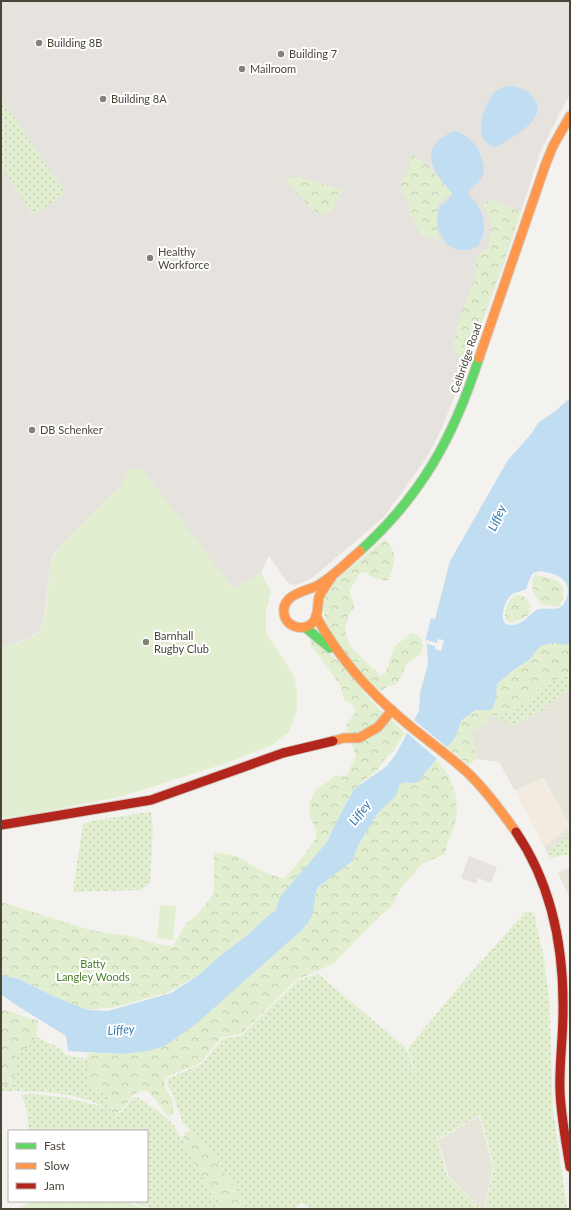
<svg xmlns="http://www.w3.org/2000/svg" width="571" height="1210" font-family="Lato,sans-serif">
	<defs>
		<pattern id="grass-dots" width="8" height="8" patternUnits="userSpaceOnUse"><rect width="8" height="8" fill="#e1eecf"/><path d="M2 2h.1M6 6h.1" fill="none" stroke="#c3cdb2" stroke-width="1.8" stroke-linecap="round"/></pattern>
		<pattern id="forest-crowns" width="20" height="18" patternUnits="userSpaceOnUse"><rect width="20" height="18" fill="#e1eecf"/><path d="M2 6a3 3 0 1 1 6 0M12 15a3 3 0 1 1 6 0" fill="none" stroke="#c3cdb2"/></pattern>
	</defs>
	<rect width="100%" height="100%" fill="#f4f2ee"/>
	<g fill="#e7e4dc">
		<polygon points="570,690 570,825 543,778 515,791 499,762 476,759 472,733 492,716 516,726 526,717 542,710 559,696"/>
		<polygon points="570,826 570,834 555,846 548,853 548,855 544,846"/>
		<polygon points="570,867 570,899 558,873"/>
		<polygon points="479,1116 493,1167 485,1204 486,1209 481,1209 480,1205 476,1203 449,1177 438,1140"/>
	</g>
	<polygon fill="#f3ebdf" points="542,778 570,825 569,828 544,846 515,791"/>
	<polygon fill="#e6e2de" points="1,1 570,1 570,95 566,101 540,153 504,263 451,405 440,432 427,457 384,517 312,578 301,583 293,585 287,582 269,556 261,573 233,589 228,581 128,470 122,485 60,547 52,556 51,560 44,617 40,630 29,638 1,648"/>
	<g fill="url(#grass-dots)">
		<polygon points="1,98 66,193 33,215 1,167 1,123 4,121 1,117"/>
		<polygon points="570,675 570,690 559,696 542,710 526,717 516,726 492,716 515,711 532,697 542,686 553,681"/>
		<polygon points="149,812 151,812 153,829 150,883 140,890 74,892 74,883 83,824 91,821"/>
		<polygon points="570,834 570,854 551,858 548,855 549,851"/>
		<polygon points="528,911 534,914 544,959 546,976 549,995 553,1110 567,1209 487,1209 486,1203 494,1167 480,1115 437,1139 447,1176 476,1204 479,1205 480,1209 312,1209 301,1203 294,1209 245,1209 235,1187 210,1151 183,1123 173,1094 167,1084 168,1079 203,1063 222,1039 241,1036 297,981 318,974 406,1048 423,1096 408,1050 410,1046 462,983 525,912"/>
		<path d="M35,1036L61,1049L66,1055L91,1060L131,1092L113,1114L122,1112L132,1099L136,1097C151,1105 164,1115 175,1127L220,1209H152L129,1201H147V1131H29L26,1106L21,1095L27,1094C56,1095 77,1099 104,1108C82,1091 28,1091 1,1091V1089L9,1080L1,1048Z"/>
	</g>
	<g fill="url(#forest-crowns)">
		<path d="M413,155L427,165L453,194C450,196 444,197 442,200C433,210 437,227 439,239L421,236L409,211V202L401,192L402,184L404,176L408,172L410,157Z"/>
		<polygon points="293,175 343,190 330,213 317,214 285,180"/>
		<polygon points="492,200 521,212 465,370 453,345 462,311 476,275 476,258 488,247 492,225 483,204"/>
		<path d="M384,539C400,553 394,563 389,579L386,581L370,576L366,572L360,573L350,589V594L354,603V608L348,616V621L345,625C346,631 346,638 349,644C354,653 366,660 373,669H376L378,675H382L386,673L394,647L410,634L413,633L421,638L423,645L422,653L406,665L400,679L396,684L387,687L381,691C362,675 313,624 325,596C332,581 347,571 359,561C368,554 376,546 384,539Z"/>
		<path d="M535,575C555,578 571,582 560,606C555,606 548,607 543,604C535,599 528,583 535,575Z"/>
		<path d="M516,595C518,595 520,595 522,596C529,598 533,609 528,615C523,619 516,621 510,623L505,619C504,609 508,600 516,595Z"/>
		<path d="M309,634L344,667L371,701L405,733L393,751L384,760L377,770L354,789L338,819L327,842L280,897L275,912L271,913L251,932L215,960L199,975L166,993L115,1007L88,1010L53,996L19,979L1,975V902L90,930L135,937L149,942L173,947L179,935L188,922L199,913L214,894V854C233,851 245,861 260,870C267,874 276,876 284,879L300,861L316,838V830L309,814L310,801L316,790L336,775L346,777L356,756L346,726L356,711L352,704L344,700L341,686L311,646Z"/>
		<polygon points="553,643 566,645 570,643 570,675 553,681 542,686 532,697 515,711 492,716 472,733 476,759 468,765 447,747 454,739 462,720 496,698 497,684 512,671 529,660 540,646"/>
		<path d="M437,760L449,776L456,796L457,816L453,831L447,843L445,854L422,864L400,889L392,907L383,913L333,964L296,980L241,1034L221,1037L202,1062L164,1078L165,1087L173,1101V1115L168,1116L148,1091C145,1091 141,1091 138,1092C126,1097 128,1113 112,1113L108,1107V1095C103,1093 97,1090 93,1087C85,1080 88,1063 87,1053L122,1054L148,1051L165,1046L196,1024L303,929L312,916L317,888L351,862L359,844L377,814L396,796L400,784L405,782L410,783L418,782L424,774Z"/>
		<polygon points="1,1009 38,1021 36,1036 25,1050 15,1057 15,1071 12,1083 1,1087"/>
		<polygon points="192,1131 210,1151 235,1187 246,1209 220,1209 182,1140 186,1132"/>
		<polygon points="33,1201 125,1201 146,1209 20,1209 27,1203"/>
	</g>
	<g fill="#e1eecf">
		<path d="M142,469L228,581L232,589L261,573L271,592L266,610V632L294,676L297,690V709L290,731L272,745L227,763L123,796L33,814L1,818V648C12,645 33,639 40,630C47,621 49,574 51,560L60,547L122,485L128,470Z"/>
		<polygon points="160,905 176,906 173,940 157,938"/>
	</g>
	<g fill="#e6e3df">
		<polygon points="35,295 116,409 85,431 4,317"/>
		<polygon points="469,856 497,867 491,883 478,878 476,884 461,878"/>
	</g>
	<g fill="#c0ddf1" fill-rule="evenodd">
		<path d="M509,86C520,87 530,90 535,100C548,120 509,140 495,147C471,143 483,103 495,92C499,88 504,87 509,86Z"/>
		<path d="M456,131C469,137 479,145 482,160C484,166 485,170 483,175C480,181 473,187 468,192C469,198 474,199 477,204C485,218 487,233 478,246C449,262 429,229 441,204H444L453,194C439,179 418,154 442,138C447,135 450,132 456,131Z"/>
		<path d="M570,398V643L566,645L553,643L540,646L529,660L512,671L497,684L496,698L492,710H476L462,720L454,739L424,774L419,782L410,783L405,782L400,784L396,796L377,814L359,844L351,862L317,888L312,916L303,929L196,1024L165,1046L148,1051L122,1054L68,1051L66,1036L16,1005L1,994V975L19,979L53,996L88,1010L108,1011L171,993L199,975L215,960L251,932L271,913L275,912L280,897L327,842L338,819L354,789L387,766L396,754L419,711L420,693L428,664L427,645L425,642L431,618L435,619L450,561L508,460L532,433L538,423L554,412ZM540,571C551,573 567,576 568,590C568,594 567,598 565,602C558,615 545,604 535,611C528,616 522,625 512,625C496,626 504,603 510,596C514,592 521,592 526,589L530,578L533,573Z"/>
	</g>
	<g fill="#f4f2ee">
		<polygon points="438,639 444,640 441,651 435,649 435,646 425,643 426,640 437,643"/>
		<polygon points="414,720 447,747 437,759 407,733"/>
	</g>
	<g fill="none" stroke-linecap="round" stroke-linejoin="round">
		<g stroke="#d3cfc5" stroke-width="11">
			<g id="fast">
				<path d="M360,551C422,495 454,436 479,358"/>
				<polyline points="306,628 330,648"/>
			</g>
		</g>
		<g stroke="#d3cfc5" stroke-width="11">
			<g id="slow">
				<polyline points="479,358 546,163 553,146 570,116"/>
				<path d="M332,576C328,583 322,590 319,597C317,605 319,614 314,621C305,633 285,627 284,613C283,607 286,602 289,599C297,591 311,590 320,584C335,575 347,562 360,551"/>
				<path d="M316,616C338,657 368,691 404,721C425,739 449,755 470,775C487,792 502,812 516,832"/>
				<polyline points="333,741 344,738 359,738 378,727 392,710"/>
			</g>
		</g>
		<g stroke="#d3cfc5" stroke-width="11">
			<g id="jam">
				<polyline points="1,825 151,800 283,753 333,741"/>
				<path d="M516,832C552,885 564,949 563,1012C563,1039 559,1065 560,1091C561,1117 566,1142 570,1167"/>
			</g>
		</g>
		<use href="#fast" stroke="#63d668" stroke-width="9"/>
		<use href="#slow" stroke="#ff974d" stroke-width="9"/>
		<use href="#jam" stroke="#b3261e" stroke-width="9"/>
	</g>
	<g fill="#868178" stroke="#fff" stroke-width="1.5">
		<circle cx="39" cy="43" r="4"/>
		<circle cx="281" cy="54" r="4"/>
		<circle cx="242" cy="69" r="4"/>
		<circle cx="103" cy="99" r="4"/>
		<circle cx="150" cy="258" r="4"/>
		<circle cx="32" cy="430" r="4"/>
		<circle cx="146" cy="642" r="4"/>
	</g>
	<g text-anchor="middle" stroke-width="4" stroke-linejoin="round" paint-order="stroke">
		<g font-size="11" fill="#4b4439" stroke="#fff" text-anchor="start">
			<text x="47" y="47">Building 8B</text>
			<text x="289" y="58">Building 7</text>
			<text x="250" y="73">Mailroom</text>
			<text x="111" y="103">Building 8A</text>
			<text x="158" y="256">Healthy<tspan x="158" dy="13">Workforce</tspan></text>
			<text x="40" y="434">DB Schenker</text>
			<text x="154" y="640">Barnhall<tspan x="154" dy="13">Rugby Club</tspan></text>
		</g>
		<g font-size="11" fill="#4b4439" stroke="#fff">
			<text transform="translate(466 358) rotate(-71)" y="4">Celbridge Road</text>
		</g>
		<g font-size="11" fill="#4a7f2a" stroke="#fff">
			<text x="93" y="968">Batty<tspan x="93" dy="13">Langley Woods</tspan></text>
		</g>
		<g font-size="12" font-style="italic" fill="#2e7ab2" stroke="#fff">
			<text transform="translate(497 518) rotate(-66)" y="4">Liffey</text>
			<text transform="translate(360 813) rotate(-53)" y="4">Liffey</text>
			<text transform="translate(121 1030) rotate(-4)" y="4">Liffey</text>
		</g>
	</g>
	<rect width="571" height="1210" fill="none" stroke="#4b4439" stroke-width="4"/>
	<rect x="8" y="1130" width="140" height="72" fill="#ffffff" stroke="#b7b4b0"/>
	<rect x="16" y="1143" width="20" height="6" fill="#63d668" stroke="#b7b4b0"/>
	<text x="44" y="1150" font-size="12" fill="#4b4439">Fast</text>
	<rect x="16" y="1163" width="20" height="6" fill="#ff974d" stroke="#b7b4b0"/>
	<text x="44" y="1170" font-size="12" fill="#4b4439">Slow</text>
	<rect x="16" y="1183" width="20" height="6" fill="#b3261e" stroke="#b7b4b0"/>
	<text x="44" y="1190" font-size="12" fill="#4b4439">Jam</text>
</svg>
